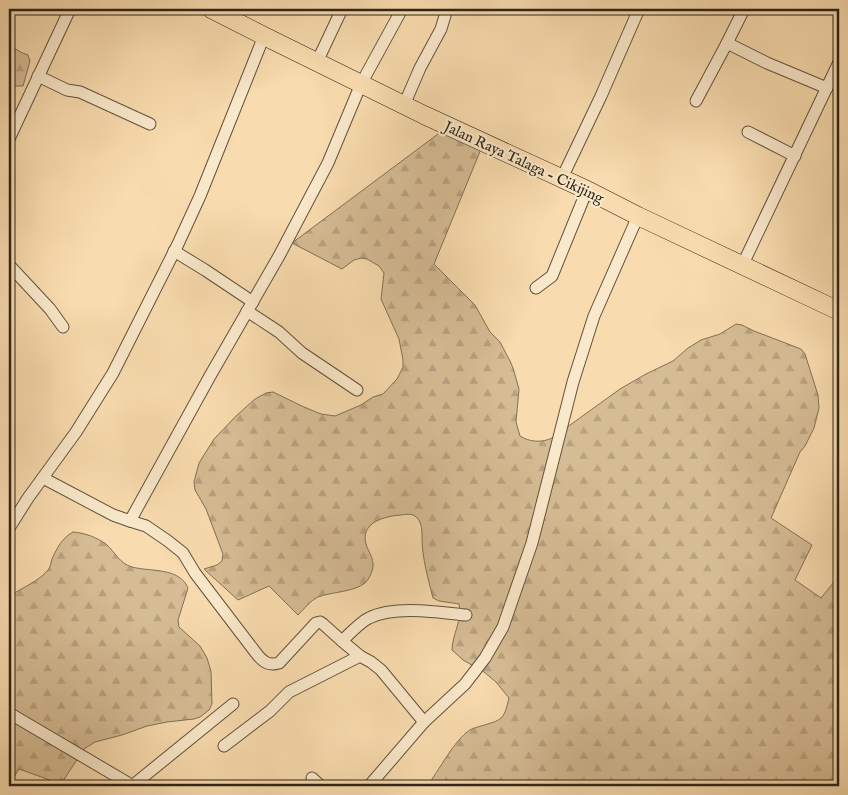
<svg xmlns="http://www.w3.org/2000/svg" width="848" height="795" font-family="'IM FELL English',serif">
	<defs>
		<pattern id="forest-firs" width="22" height="20" patternUnits="userSpaceOnUse" patternTransform="scale(1.25)"><rect width="22" height="20" fill="#d6bc94"/><path d="M5 1l3.5 6h-7zM16 11l3.5 6h-7z" fill="#b8a17f"/></pattern>
	</defs>
	<rect width="100%" height="100%" fill="#f8dbae"/>
	<filter id="stains"><feTurbulence type="fractalNoise" baseFrequency=".004" numOctaves="4"/><feColorMatrix values="0 0 0 0 .2 0 0 0 0 .09 0 0 0 0 .02 0 0 0 .5 -.17"/></filter>
	<radialGradient id="worn" r=".72"><stop offset=".6" stop-color="#630" stop-opacity="0"/><stop offset="1" stop-color="#630" stop-opacity=".3"/></radialGradient>
	<g fill="url(#forest-firs)" stroke="#827056">
		<path d="M9,41C13,49 20,52 28,55L30,61L23,86H9Z"/>
		<path d="M446,128L481,149L434,264L475,305L490,332L500,342L510,361L513,368L519,389L516,422L520,436C529,442 542,443 552,438L620,389L646,374L673,361L688,348L701,340L720,334L736,324L742,325L754,331L801,349L805,354L818,395L819,408L814,428L805,446L800,452L771,518L812,545L795,580L821,598L839,576V786H427C439,771 454,740 470,730C473,728 478,727 481,726C502,720 504,720 509,698L496,682L484,672L463,660L452,650C452,635 463,619 459,604L439,601L433,598C428,578 422,558 422,537C422,531 422,524 418,519C414,513 407,514 401,515C384,516 360,523 366,544C368,551 374,559 373,566C373,571 369,579 365,583C354,592 331,592 318,597C310,601 304,609 298,615L269,586L238,600L204,569L217,565L222,561L223,554L206,509L195,490L194,482L199,463L214,439L236,416L255,399L266,393L273,392L304,407L321,414L335,416L361,405L373,397L383,394L397,379L403,367V360L399,339L381,299L384,273L379,266L367,259L361,258L354,260L342,269L292,243Z"/>
		<path d="M73,532C85,533 96,537 106,544C115,552 120,564 132,567C151,572 179,567 188,588L178,620L179,627L200,646L207,658L211,671L212,704L209,710L200,717L194,719L167,722L147,726L122,735L95,742L84,749L61,784L19,769L9,785V596C19,590 42,579 48,570C50,568 51,563 52,559C57,548 62,538 73,532Z"/>
	</g>
	<g fill="none" stroke-linecap="round" stroke-linejoin="round">
		<g stroke="#61523e" stroke-width="13">
			<g id="minor">
				<polyline points="744,9 727,43 767,63 827,88"/>
				<polyline points="317,62 342,9"/>
				<polyline points="38,76 67,90 80,92 150,124"/>
				<polyline points="696,101 727,43"/>
				<polyline points="404,105 420,68 441,29 447,9"/>
				<polyline points="748,132 795,156"/>
				<polyline points="9,139 70,9"/>
				<polyline points="562,178 601,96 639,9"/>
				<polyline points="174,251 205,270 253,302"/>
				<polyline points="9,265 50,309 63,327"/>
				<polyline points="742,266 839,62"/>
				<polyline points="536,288 552,276 587,190"/>
				<polyline points="247,311 279,332 302,353 357,390"/>
				<polyline points="43,478 113,515 130,521 210,376 279,256 328,163 361,84 402,9"/>
				<path d="M130,521L146,526L168,541L183,553L195,573L256,653C263,662 268,666 279,663L316,623L320,622L323,624L342,641C348,635 362,621 369,618C394,605 438,612 466,615"/>
				<polyline points="9,528 28,498 76,432 113,373 178,244 200,196 264,36"/>
				<polyline points="342,641 360,656 371,662 381,670 424,722"/>
				<polyline points="9,713 133,786"/>
				<polyline points="224,746 270,711 289,692 360,656"/>
				<polyline points="312,778 321,786"/>
				<polyline points="132,786 233,704"/>
				<polyline points="369,786 424,722 465,684 485,658 503,627 532,543 573,382 594,316 638,216"/>
			</g>
		</g>
		<g stroke="#2f2518" stroke-width="19">
			<polyline id="primary" points="211,9 264,36 424,115 587,190 638,216 839,311"/>
		</g>
		<use href="#minor" stroke="#fae8ca" stroke-width="11"/>
		<use href="#primary" stroke="#f8dbae" stroke-width="18"/>
	</g>
	<g text-anchor="middle" stroke-width="4.5" stroke-linejoin="round" paint-order="stroke">
		<g font-size="15" fill="#2f2518" stroke="#fae8ca">
			<text transform="translate(524 162) rotate(25)" y="5">Jalan Raya Talaga - Cikijing</text>
		</g>
	</g>
	<rect width="848" height="795" fill="none" stroke="#f8dbae" stroke-width="30"/>
	<rect x="10" y="10" width="828" height="775" fill="none" stroke="#2f2518" stroke-width="2.5"/>
	<rect x="15" y="15" width="818" height="765" fill="none" stroke="#2f2518"/>
	<rect width="100%" height="100%" filter="url(#stains)"/>
	<rect width="100%" height="100%" fill="url(#worn)"/>
</svg>
